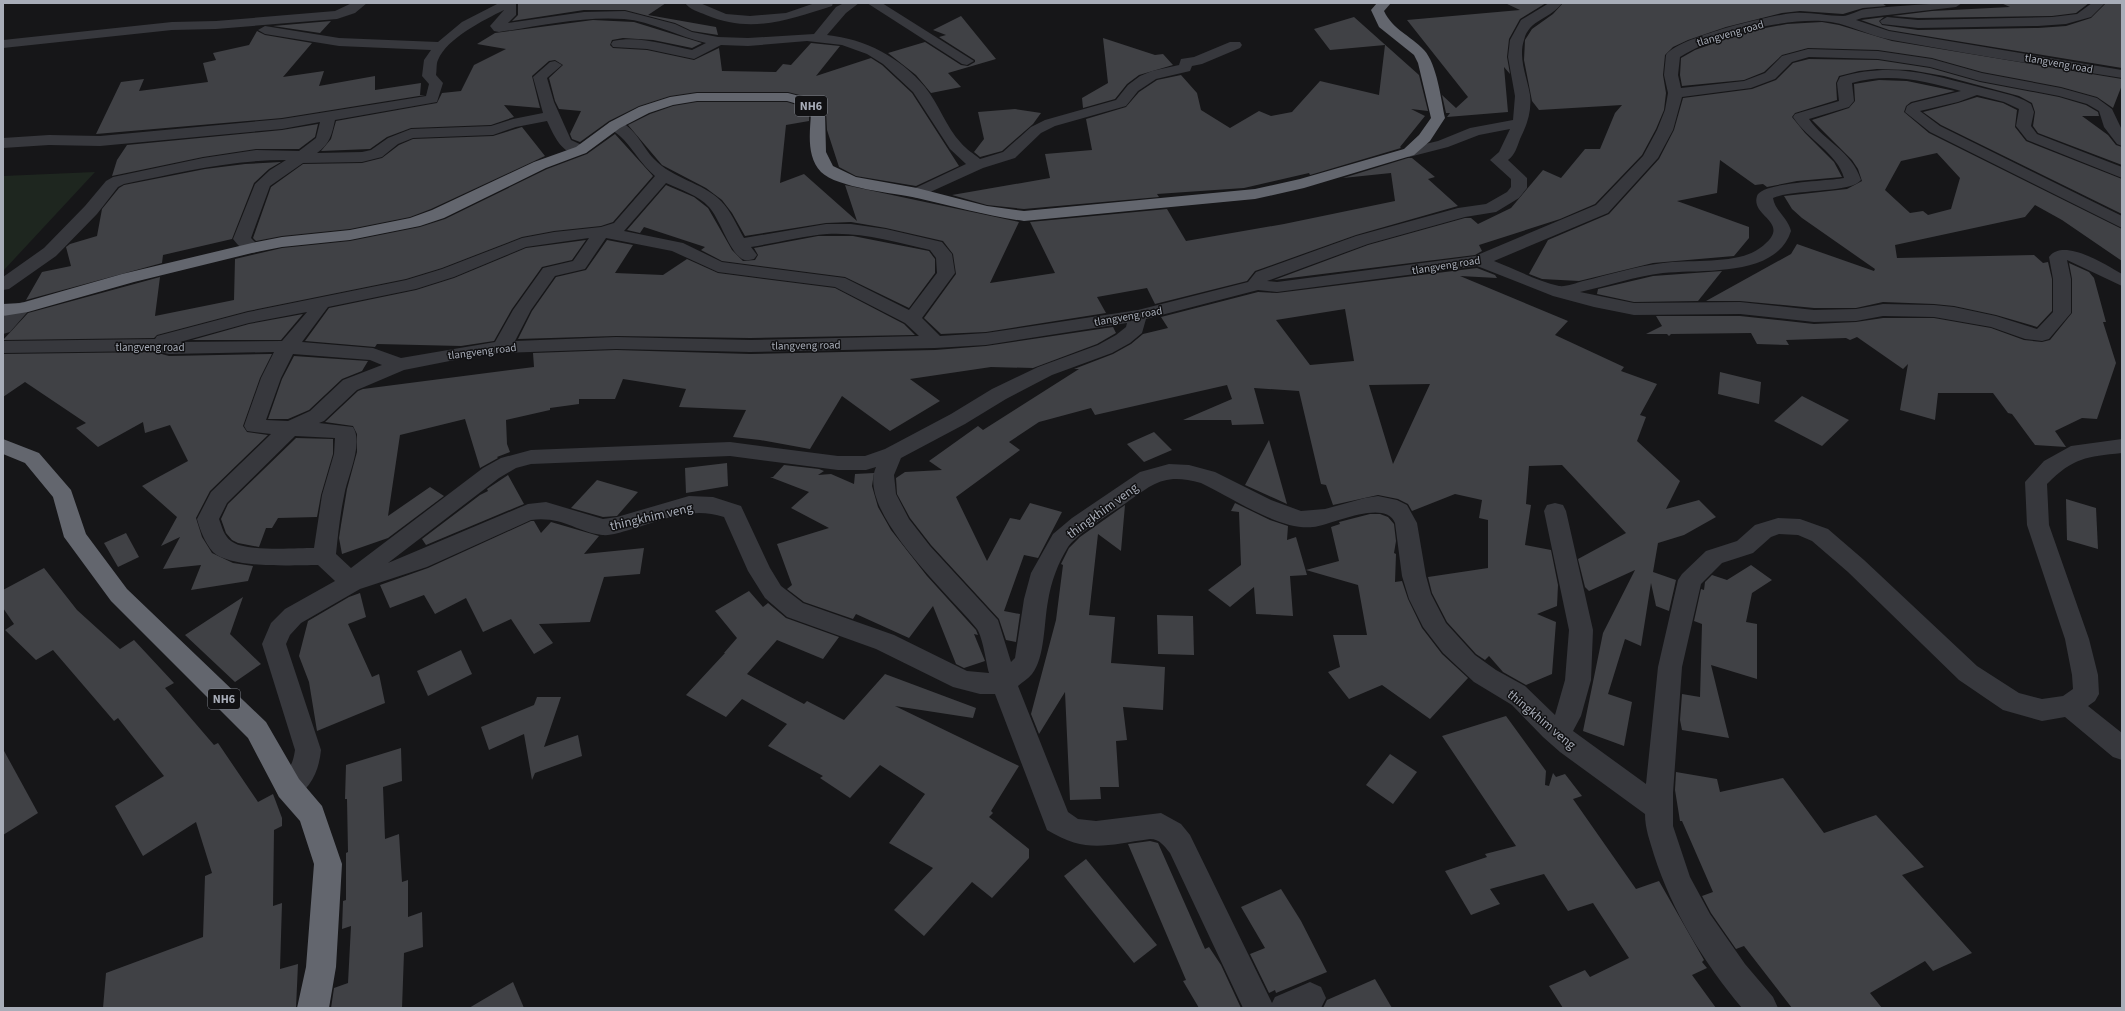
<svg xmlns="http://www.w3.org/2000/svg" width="2125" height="1011" font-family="'Source Sans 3',sans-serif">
	<rect width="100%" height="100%" fill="#161618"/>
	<polygon fill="#1e261f" points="95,172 3,271 3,176"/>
	<g fill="#404145" fill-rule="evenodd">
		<polygon points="518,3 666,3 648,15 716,27 718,35 692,31 675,23 625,10 584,10 512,21 518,15"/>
		<polygon points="1505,3 1546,3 1520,19 1509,39 1507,57 1510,74 1504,67 1508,112 1447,117 1450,113 1446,113 1442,95 1456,108 1468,97 1407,20 1520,10"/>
		<polygon points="1563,3 1882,3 1886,6 1863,8 1843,14 1800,11 1782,13 1726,27 1688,40 1673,47 1665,55 1663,75 1666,93 1664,110 1656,129 1642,155 1595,204 1560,219 1479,245 1482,251 1475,255 1274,280 1368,245 1465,218 1471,218 1478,224 1511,208 1543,170 1561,178 1585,149 1600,149 1615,113 1622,105 1539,110 1532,101 1524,60 1525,40 1532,29 1553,14"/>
		<polygon points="2001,3 2089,3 2076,13 2052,16 1918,18 1892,16 1932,11 2010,7"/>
		<polygon points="2106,3 2122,3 2122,68 1889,30 1861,20 1884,17 1879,21 1882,25 1918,30 2038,28 2066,26 2091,18"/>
		<polygon points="961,16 996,59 948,73 961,87 931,93 916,75 888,53 925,42 961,65 968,66 975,62 975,60 939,37 946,35 933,30"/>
		<polygon points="1354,17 1419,75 1428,111 1411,109 1425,116 1400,147 1401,148 1310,175 1309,173 1244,188 1157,194 1159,197 1024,209 987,205 952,195 1050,178 1045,154 1092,150 1086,119 1126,107 1139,92 1157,80 1181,75 1197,93 1201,110 1230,128 1259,111 1271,116 1292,112 1320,81 1379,95 1385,45 1330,50 1314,29"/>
		<polygon points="593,20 634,22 702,43 692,48 653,40 623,38 612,40 610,45 613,48 647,50 694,60 719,48 722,71 776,72 783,64 791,65 811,43 840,46 816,76 871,58 882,65 912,93 959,166 916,186 856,176 839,167 827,130 826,111 811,98 788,92 697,92 670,96 639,106 609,121 580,142 572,139 570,134 581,111 559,109 555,101 549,78 563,65 555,60 549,61 532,76 540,108 504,105 514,117 491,125 411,128 387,137 370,149 321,151 331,139 336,121 437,103 442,93 461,91 474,65 506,49 477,44 495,33"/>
		<polygon points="331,21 320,33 273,26"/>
		<polygon points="1822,22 1839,25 1892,41 2122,79 2122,85 2113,108 2097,97 2061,87 1982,72 1932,58 1878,50 1808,48 1782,55 1764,72 1744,80 1682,86 1680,75 1681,58 1695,50 1749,31 1787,24"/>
		<polygon points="257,31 265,35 312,43 283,77 324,71 319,86 375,76 375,90 421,83 420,95 425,95 282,118 96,134 121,82 144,79 139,91 208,82 203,63 216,60 213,53 249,45"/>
		<polygon points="1103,38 1155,55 1163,54 1173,65 1139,75 1127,84 1115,99 1083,108 1082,98 1108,83"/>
		<polygon points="1809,59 1878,60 1930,68 1980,82 2059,97 2086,105 2098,112 2099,116 2082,116 2108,135 2116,145 2122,147 2122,165 2038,133 2033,126 2035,112 2032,103 2019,96 1944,76 1910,70 1877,69 1859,71 1839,76 1836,83 1837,100 1795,113 1792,117 1805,133 1834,162 1842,177 1797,181 1767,187 1763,184 1755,185 1720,160 1717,193 1677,201 1749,227 1749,238 1734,256 1653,263 1579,281 1542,279 1529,274 1548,240 1609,214 1659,159 1674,130 1683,98 1752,89 1776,80 1793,63"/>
		<path d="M1879,80L1907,81L1955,91L1911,102L1906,106L1904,112L1929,133L2122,229V261L2062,220L2035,205L2025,217L1895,245L1897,258L2034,255L2043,263L2048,262L2052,279V311L2037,327L1996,315L1954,306L1934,304L1883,302L1856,308H1814L1740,301H1706L1791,254L1797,244L1874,271L1875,269L1802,218L1792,209L1784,196L1847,189L1862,181L1858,169L1852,160L1812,120L1849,108L1855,101L1854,84ZM1937,153L1960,178L1951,209L1928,215L1923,211L1910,213L1885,190L1901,161Z"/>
		<polygon points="1977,97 2003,103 2017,110 2015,127 2026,141 2122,179 2122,214 1941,125 1923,112 1958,103"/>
		<polygon points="697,102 787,102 800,106 809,114 809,121 786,125 780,183 804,174 857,221 845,185 1019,222 990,283 1055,273 1030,222 1167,209 1186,241 1284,224 1395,201 1391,173 1343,178 1408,158 1412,158 1435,177 1428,179 1458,206 1356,235 1255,271 1247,281 1155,304 1147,288 1097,297 1106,313 986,332 941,334 924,318 956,274 953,254 943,241 886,228 851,222 826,223 745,236 732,213 722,200 706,188 662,165 628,125 650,114 673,106"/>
		<polygon points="1015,109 1041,113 1033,124 1002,151 980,157 974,152 984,139 978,112"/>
		<polygon points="318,124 315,137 299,149 256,149 203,157 112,176 117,160 127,145 282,130"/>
		<polygon points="522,127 545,156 431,209 410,217 350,229 282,236 256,241 253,238 271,187 303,164 362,163 382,158 399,145 413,139 493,136"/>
		<polygon points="615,134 653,176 613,222 601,226 554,231 522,237 442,268 406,279 248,311 157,335 154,338 3,340 28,313 160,277 155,316 234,300 235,259 282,248 350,241 420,227 445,219 547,169 587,154"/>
		<polygon points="281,162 269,169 254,183 232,239 163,255 162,263 26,300 42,272 71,266 66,247 70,244 97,236 102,209 119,188 124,185 205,169 245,164"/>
		<polygon points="666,185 694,197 708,208 732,250 743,261 755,260 758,255 754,248 818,236 853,236 929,251 935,259 935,273 909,308 845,277 722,261 701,250 705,247 644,227 640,233 627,230"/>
		<polygon points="586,240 572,260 542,267 512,309 494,341 461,346 377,344 375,347 305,341 329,308 416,290 454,278 526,248"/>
		<polygon points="607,240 633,245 615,273 663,275 687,259 718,273 835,288 904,324 915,335 750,338 616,336 518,339 532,311 556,277 586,270"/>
		<polygon points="2069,263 2089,272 2094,278 2106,322 2103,322 2116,363 2097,419 2082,418 2055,431 2066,447 2035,445 2012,414 2008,413 1993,393 1938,393 1935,420 1900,410 1908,364 1903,369 1857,337 1850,340 1846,338 1786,340 1789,345 1757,344 1751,333 1671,334 1669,336 1667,334 1646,334 1662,326 1656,316 1740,316 1814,324 1856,322 1883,318 1934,318 1991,328 2024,340 2042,342 2050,340 2072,313 2072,279"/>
		<path d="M1477,268L1495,275L1497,278L1460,276L1568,321L1555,335L1624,367L1621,371L1657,384L1640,415L1646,417L1637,441L1680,481L1666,509L1699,500L1716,517L1684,535L1658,543L1653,572L1676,580L1669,611L1656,606L1651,583L1641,646L1625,639L1608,694L1632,702L1624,746L1583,731L1603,633L1635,570L1589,591L1585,587L1578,559L1626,533L1562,465L1529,466L1526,504L1531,505L1525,545L1551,550L1558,585L1557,606L1537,614L1556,622L1552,674L1526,685L1503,672L1489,656L1485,660L1476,654L1447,622L1432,593L1428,577L1488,568V520L1479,518L1482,500L1455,494L1412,511L1408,504L1398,499L1378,495L1333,505L1326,485L1321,484L1299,391L1254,388L1264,424L1232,425L1231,420H1183L1232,399L1227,385L1095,415L1091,408L1039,422L1009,442L1020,450L956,497L987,561L1010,518L1020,520L1030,503L1062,512L1038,558L1024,555L1004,611L1020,614L1016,642L1006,640L999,619L931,545L910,518L897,494L896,478L905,472L942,470L929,461L978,426L983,430L1079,369H1074L1113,354L1131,344L1143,334L1168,328L1161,317L1258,292L1277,293ZM1345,309L1354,361L1310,365L1276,320ZM1430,384L1393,464L1369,385Z"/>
		<polygon points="1722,271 1698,301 1634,302 1597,294 1598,289 1653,276"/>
		<polygon points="303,314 281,340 192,340 249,324"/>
		<polygon points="1113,327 1116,333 1097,344 1033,368 991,367 910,379 940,401 890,431 842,396 810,449 760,440 733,437 746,410 679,407 686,389 623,379 615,399 579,399 579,404 550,408 550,410 506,420 507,444 510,452 497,457 498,458 480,468 465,419 400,435 388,516 430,487 444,496 388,538 342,554 339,538 341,525 347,489 357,452 357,434 353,426 325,422 358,391 363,389 534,367 533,353 616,350 750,354 935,350 986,346"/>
		<polygon points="154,352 169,356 272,354 260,378 243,426 247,432 268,435 210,491 196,518 202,537 212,553 233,563 253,566 248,581 191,590 201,565 163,569 180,537 161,546 177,517 142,486 188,461 170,425 145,433 143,422 98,447 76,428 86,423 25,382 3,397 3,354"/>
		<polygon points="294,356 368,361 362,371 342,379 309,410 288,419 268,419 282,379"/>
		<polygon points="1720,372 1761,382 1759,404 1718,394"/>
		<polygon points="1802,396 1849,420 1822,446 1774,421"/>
		<polygon points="1154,432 1172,450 1144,462 1127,444"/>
		<polygon points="296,438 333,439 333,454 321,495 317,517 278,518 272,528 266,528 259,547 238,543 232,540 226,533 221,519 228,504"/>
		<polygon points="1269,440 1287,504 1245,485"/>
		<polygon points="727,463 728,486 686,493 685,468"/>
		<polygon points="784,465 819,469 824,471 818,475 831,474 854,484 855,474 874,473 872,486 878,507 891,530 927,576 976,630 978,635 974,634 985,661 964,668 956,664 933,606 909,638 856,614 853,619 804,602 787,589 792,585 777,544 829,528 791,508 809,492 770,477 773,477"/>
		<polygon points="508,475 524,504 426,545 422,539 480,495 488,491 487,489"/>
		<polygon points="597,480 638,492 617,516 603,517 571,508"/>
		<polygon points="2066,499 2096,508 2098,549 2067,540"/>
		<polygon points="1235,503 1270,520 1288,526 1287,540 1296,537 1307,575 1290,576 1293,616 1256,614 1254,587 1230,607 1208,590 1241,565 1239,512 1231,511"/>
		<polygon points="1125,505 1121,551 1098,534 1089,615 1115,617 1111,663 1165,667 1163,710 1123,707 1127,740 1116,741 1119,787 1100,787 1101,799 1070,800 1065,692 1039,734 1031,714 1056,620 1063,565 1061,564 1069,548 1080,537"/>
		<polygon points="1370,514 1380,514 1388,517 1394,524 1396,541 1394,553 1396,554 1395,582 1402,581 1408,599 1422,628 1442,654 1468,678 1430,719 1382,685 1349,699 1328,672 1340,667 1333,635 1367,635 1358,585 1306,570 1339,561 1331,527 1340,524 1339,522"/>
		<polygon points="531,521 534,521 541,533 551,522 599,536 584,554 644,548 640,574 604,577 590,622 539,624 553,643 534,654 511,619 483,632 466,598 435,614 424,595 390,608 380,585 428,568"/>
		<polygon points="126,533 139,557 118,567 104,543"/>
		<polygon points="1751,565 1772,580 1752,593 1746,622 1757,624 1757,679 1711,665 1729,738 1682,730 1680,720 1682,694 1700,697 1702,624 1694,621 1701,589 1704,590 1705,582 1712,575 1727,580"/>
		<polygon points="44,568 77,610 120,649 134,640 174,683 165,688 214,745 218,743 258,802 273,794 282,818 282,826 274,830 273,906 282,903 280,969 298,964 296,1008 103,1008 106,973 203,937 205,876 212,873 196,822 143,856 115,806 164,776 118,718 114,721 53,650 36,660 5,630 14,624 3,608 3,590"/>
		<polygon points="749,591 763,607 768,603 786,618 839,637 823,659 777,640 747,674 804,704 807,701 844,720 885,674 976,708 973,718 895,706 1019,766 991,811 993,813 989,817 1029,849 1029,858 992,898 972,882 924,936 894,910 933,868 889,843 925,794 880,765 850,798 820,778 823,776 768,746 787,724 742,699 726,717 686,695 725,653 724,653 737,638 715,611"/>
		<polygon points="360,593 366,617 348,624 372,677 379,674 385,703 317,731 309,682 299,656 308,621 349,597"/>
		<polygon points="243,597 230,634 261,664 235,682 185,635"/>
		<polygon points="1157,615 1193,616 1194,655 1158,654"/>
		<polygon points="461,650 472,674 428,696 417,671"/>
		<polygon points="537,697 561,697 544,747 578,735 582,756 535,773 532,780 524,734 489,750 481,727 534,705"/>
		<polygon points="1506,716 1546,771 1545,785 1549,786 1553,773 1556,777 1565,774 1582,796 1573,799 1636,889 1659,881 1704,960 1702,962 1707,968 1692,975 1716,1008 1563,1008 1549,986 1585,970 1590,977 1629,958 1593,903 1568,911 1544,874 1490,889 1500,904 1471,915 1445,871 1487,857 1485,854 1516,846 1442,736"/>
		<polygon points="401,748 402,781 383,787 385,839 399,834 402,882 408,880 408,917 422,912 423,947 404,953 402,1008 331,1008 334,988 348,983 351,926 342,929 343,901 346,900 346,853 348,852 347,799 345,799 346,765"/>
		<polygon points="3,749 38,813 3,835"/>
		<polygon points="1390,754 1417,772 1393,804 1366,785"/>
		<polygon points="1676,772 1717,779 1720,792 1783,778 1824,833 1876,815 1924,867 1902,875 1972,953 1933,971 1925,961 1870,993 1882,1008 1792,1008 1744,946 1736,949 1711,913 1702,896 1713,892 1682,821 1680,821 1675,790"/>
		<polygon points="1150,841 1158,843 1205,949 1209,947 1221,965 1241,1008 1199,1008 1183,981 1186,980 1128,844"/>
		<polygon points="1086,859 1157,945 1134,963 1064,876"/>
		<polygon points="1281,889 1301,921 1327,972 1276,993 1275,990 1269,993 1250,954 1265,948 1241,907"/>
		<polygon points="1375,979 1392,1008 1323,1008 1327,1000"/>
		<polygon points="513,982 524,1008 469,1008"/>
	</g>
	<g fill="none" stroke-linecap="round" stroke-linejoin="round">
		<g fill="#37383d" fill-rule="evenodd">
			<polygon points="352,3 367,3 355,13 337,19 216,29 172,30 3,48 3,40 172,22 216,21 335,11"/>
			<path d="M499,3H516V15L508,23L584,12L625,11L675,24L692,32L718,37L748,38L814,34L836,7L844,3H859L846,13L827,35C865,39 900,57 925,87C939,104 946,127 961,143C966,149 974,154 980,159L1003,152L1031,127L1045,120L1116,100L1128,85L1140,76L1152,71L1179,65L1181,59L1194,57L1230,42H1240L1242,45L1240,48L1202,64L1192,66L1190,71L1156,79L1138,91L1126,106L1055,126L1041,133L1015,158L983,168L917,198L911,196L909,193L911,190L966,164L950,149L913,92L883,64L867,54L842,45L807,41L748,46L721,45L694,59L647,49L613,47L611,44L613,41C638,35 668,45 692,50L706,43C679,37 651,21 624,19C582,16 540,26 499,32L494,31L490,26L504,10C484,20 447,38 438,60C436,64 437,70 436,75L443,83L437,102L335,120C332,134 330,144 317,153L362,152L371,150L388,138L411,129L491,126L513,119L543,113L533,77L550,62L555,61L562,65L547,78L554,102L571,140L586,147L589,150L586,153C564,159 555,138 547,121L516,127L493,135L413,138L398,144L382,157L362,162L303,163L270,186L251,238L261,248L258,252C247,254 240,248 233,239L255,184L270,170L286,160C231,160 178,173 124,184L118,187L97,214L56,256L9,289L3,290V277L44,248L85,206L106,181L113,177L203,158L256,150L299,151L316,138L320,122L282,129L100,146L49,145L3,148V138L49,135L100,136L282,119L426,96L429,84L422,76L424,60L431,50L339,46L265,34L258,30L265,26L339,38L438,42L462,22Z"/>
			<path d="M685,3H700L726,14L750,16L786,13L815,3H833L832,6C788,20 751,34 706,15C699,12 689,9 685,3Z"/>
			<polygon points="867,3 882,3 974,61 967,65 962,64"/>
			<path d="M1549,3H1562C1551,19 1529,19 1524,40C1518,58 1527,77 1530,95C1532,111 1527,125 1520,139C1517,147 1515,155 1508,160L1527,178V188L1519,198L1496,212L1465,217L1368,244L1267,281L1277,282L1475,256L1596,205L1643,156L1657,130L1665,110L1668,93L1664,75L1666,55C1679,37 1771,15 1794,13C1811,12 1826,16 1843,16C1849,16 1858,10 1866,9C1898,6 1930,3 1962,3L1956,7L1862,18L1856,20L1889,31L2122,70V78C2045,66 1968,54 1892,40C1868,36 1846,22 1822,21C1781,19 1714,35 1680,57L1678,75L1681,88L1744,81L1765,73L1782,56L1808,49L1878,51L1932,59L1982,73L2061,88L2097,98L2112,109L2122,130V146L2117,144L2104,127L2099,111L2087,104L2059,96L1980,81L1930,67L1878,59L1809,57L1792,62L1775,79L1751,88L1682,97L1673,130L1658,158L1608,213L1494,261C1515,269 1537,281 1559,286C1566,287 1576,283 1583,281C1609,275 1636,266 1663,263C1691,259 1737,265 1760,248C1795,222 1750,218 1757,196C1761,182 1831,181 1844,178C1838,154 1807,139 1793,117L1795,114L1839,101L1837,83L1840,77C1893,62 1928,74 1979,87C1997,92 2015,94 2031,104L2034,112L2031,126L2037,134L2122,167V178L2027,140L2016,126L2019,109L2004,102L1977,95L1958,102L1920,111L1940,126L2122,216V228L1930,132L1905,112L1907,106L1912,103L1961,91C1926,81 1888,72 1852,83L1854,101L1849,107L1809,119C1825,142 1852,151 1861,180C1852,193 1793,189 1773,198C1775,211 1788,218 1791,231C1776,278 1702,269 1663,273C1636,276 1607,286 1580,292L1634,303L1740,302L1814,310L1856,309L1883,304L1934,305L1954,307L1996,316L2037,329L2053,312V279L2049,257C2063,237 2106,265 2122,274V286L2067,260L2071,279V313L2049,339L2042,341L2025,339L1991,327L1934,317L1883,316L1856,321L1814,322L1740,314L1634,315L1594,307L1553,296L1477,266L1277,292L1258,290L1146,319L1142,333L1130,343L1112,353L1052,375L1006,399L965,424L901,458L894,475L896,494L909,519L930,546L998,620L1011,662L1015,658L1024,599L1031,573L1053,534L1072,518L1140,472L1169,464L1189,465L1215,472L1271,500L1301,511L1325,509L1365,498L1378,496L1397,500L1407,505L1417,523L1426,576L1431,594L1446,623L1475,655L1496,670L1525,686L1555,715L1565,680L1569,630L1544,511L1547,505L1555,503L1563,505L1566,511L1593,630L1591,680L1581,716L1573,731L1646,784L1658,667L1678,580L1682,574L1706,551L1737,541L1755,525L1778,518L1800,519L1828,529L1864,560L1977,666L2019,693L2042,699L2063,696L2073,689L2072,675L2065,639L2027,525L2025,482L2044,461L2071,446L2122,439V453C2086,457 2074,457 2047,484L2049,525L2089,639L2098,675L2099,694L2095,701L2088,706L2122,733V760L2113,757L2065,717L2042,721L2003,710L1959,680L1848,572L1812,541L1798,535L1779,534L1771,537L1753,553L1722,563L1701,584L1682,667L1673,793V826L1690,877L1710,914L1745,964L1773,997L1778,1008H1742C1704,963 1672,911 1654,855C1650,841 1645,829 1645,814L1560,752L1543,737L1512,705L1474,682L1443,653L1423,627L1409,599L1402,576L1395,523C1385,498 1332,525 1313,527C1280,531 1231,497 1201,483C1165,473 1154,483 1126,503C1111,513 1078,533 1068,547C1058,563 1051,582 1048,601C1044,621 1045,658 1032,674C1028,679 1022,682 1018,686L1068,812L1078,819L1096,821L1161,813L1181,824L1190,835L1272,1003L1275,997L1310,982L1321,987L1326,998L1321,1008H1243L1170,853C1164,846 1160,839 1150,839C1106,845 1087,854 1047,830L995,694H980L953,687L876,649L787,617L765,598L748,571L724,517C691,506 662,520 629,530C621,532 611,536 602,535C576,532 563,516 531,520L427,567L360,589L301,623L290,635L286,644L321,750C319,771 310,792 289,800L279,797L275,788C284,771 292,772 295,750L262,644L271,623L285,609L335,581L318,565C293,565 231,569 213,552C205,543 200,530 197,519L211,492L271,434L247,431L244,426L261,378L274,352L169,354L154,351L3,353V341L155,339L157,336L248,312L406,280L442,269L522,238L554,232L601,227L614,223L655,176C642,165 635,152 624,140C619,134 612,131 607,125L610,122C631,117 642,147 654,159C673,179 702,182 721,201C731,211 737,226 744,238L826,224H851L886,229L942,242L952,254L955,273L922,318L940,336L986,333L1138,310L1248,282L1256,272L1356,236L1458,208L1486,204L1507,192L1511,187V179L1490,160L1499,152L1510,129L1479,135L1448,147L1409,157L1404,155L1401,152L1404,149L1438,141L1470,128L1513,120L1515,96L1508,57L1510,40L1521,20ZM666,183C681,190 698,195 709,207C720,219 729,251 742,259C746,261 750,260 754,259L757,255L751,247C776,243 802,236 827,234C862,232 896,242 930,250L936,258L937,273L909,310L845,278L722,262L683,243L624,231ZM589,238L573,261L543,268L513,310L495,342L401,358L373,348L302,342L328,307L416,289L454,277L526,247ZM606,238L672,251L718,272L835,287L905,323L919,336L750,340L616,337L515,341L531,310L555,276L585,269ZM307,312L282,341L180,342L249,323ZM1127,323L1126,327L1116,335L1098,345L1038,367L992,389L951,414L885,449L865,456H838L730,442L531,450L501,458L483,468L351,568L336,554C338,535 340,515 344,496C347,477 364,444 353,427L319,423L324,421L357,390L404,370L470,357L502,353L616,349L750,352L935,348L986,345ZM293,354L370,360L382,365L343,380L310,411L288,421L266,420L281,378ZM295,436L335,438L334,454L322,495L314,548C295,548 244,552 231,541C224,536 222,527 219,519L227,503ZM730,456L838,470H866L876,467C856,512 951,596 977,629C983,638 986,662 989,673L967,671L894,635L803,603L781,586L770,568L741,506L713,497L689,496L617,517L603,519L546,502L528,504L388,563L499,478L516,468L531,464Z"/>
			<polygon points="2092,3 2105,3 2091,17 2066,24 2038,26 1918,28 1882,24 1880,21 1887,17 1918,20 2052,17 2077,14"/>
			<polygon points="22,302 28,304 31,308 10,332 3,334 3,317 16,304"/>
		</g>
		<g fill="#63666e" fill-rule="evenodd">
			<path d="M1377,3H1391L1384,11C1393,30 1410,35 1424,50C1437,64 1441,99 1445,118L1430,141L1414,155L1304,188L1255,199L1024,221C987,216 953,206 917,198C894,193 837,188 821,172C806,156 810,132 811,113L801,105L787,101H697L673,105L649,113L620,128L586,153L546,168L444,218L420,226L350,240L282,247L252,253L134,282L28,312L3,316V304L21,303L122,274L252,243L282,237L350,230L410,218L432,210L534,162L576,147L610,122L639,107L670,97L697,93H788L811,99L825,112L826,152L833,166L856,177L917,188L987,206L1024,211L1255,189L1300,179L1404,149L1419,135L1431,118L1418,63L1414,55L1379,27L1371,10Z"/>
			<polygon points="3,439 39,453 71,490 86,534 127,589 266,722 299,779 322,806 342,864 336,967 329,1008 297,1008 306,967 314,864 300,821 279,797 248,738 111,601 64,537 53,497 25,463 3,454"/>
		</g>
	</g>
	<g text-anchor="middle" stroke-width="3" stroke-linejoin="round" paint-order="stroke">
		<g font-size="11" fill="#a8adb8" stroke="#111113">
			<text transform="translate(1730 33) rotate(-16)" y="4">tlangveng road</text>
			<text transform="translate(2059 63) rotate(10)" y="4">tlangveng road</text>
			<text transform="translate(1446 265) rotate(-9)" y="4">tlangveng road</text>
			<text transform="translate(1128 316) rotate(-10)" y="4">tlangveng road</text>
			<text transform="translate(806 345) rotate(-1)" y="4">tlangveng road</text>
			<text x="150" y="351">tlangveng road</text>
			<text transform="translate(482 351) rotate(-7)" y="4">tlangveng road</text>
		</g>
		<g fill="#111113" stroke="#7b7e86" stroke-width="1">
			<rect x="795" y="96" width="32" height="20" rx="3"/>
			<rect x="208" y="689" width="32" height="20" rx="3"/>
		</g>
		<g font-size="12" font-weight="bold" fill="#a8adb8">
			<text x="811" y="110">NH6</text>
			<text x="224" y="703">NH6</text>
		</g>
		<g font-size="13" fill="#a8adb8" stroke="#111113">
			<text transform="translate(1102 510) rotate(-36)" y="5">thingkhim veng</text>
			<text transform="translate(651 516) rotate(-13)" y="5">thingkhim veng</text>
			<text transform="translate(1542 719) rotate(40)" y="5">thingkhim veng</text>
		</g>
	</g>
	<rect width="2125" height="1011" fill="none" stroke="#a8adb8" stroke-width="8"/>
</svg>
